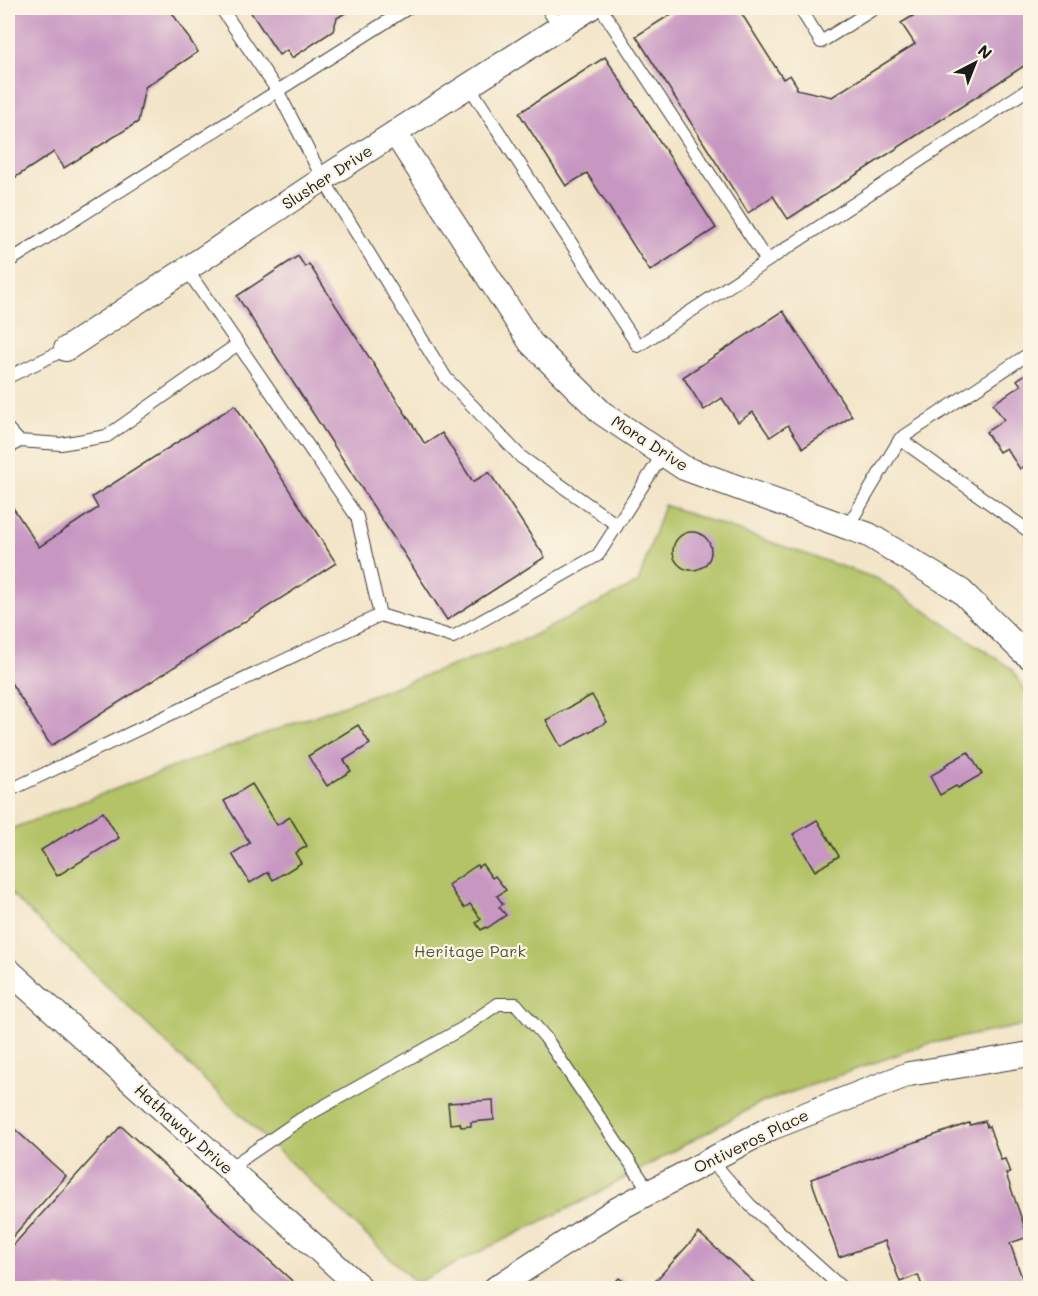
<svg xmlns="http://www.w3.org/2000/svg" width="1038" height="1296" font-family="Mali,sans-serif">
	<rect width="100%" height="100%" fill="#fcf5e5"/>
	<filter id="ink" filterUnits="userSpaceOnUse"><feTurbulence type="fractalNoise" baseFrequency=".0167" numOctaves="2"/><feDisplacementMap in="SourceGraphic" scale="12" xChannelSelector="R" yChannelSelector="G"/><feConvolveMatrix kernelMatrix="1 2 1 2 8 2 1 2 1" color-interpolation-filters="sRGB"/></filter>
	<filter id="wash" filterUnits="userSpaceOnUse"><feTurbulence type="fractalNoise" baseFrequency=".008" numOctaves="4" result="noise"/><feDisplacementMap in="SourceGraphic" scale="24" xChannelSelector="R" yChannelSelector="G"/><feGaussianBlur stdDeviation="1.35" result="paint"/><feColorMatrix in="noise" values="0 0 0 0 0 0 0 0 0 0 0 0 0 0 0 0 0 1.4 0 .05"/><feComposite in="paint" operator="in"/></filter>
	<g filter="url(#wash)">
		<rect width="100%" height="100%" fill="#f2e4c7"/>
		<polygon fill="#b3c366" stroke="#687041" stroke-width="1.5" points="664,505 878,579 1012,669 1030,699 1030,1024 927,1044 758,1104 589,1198 416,1283 8,891 8,830 160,772 528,638 638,583"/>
		<g id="blocks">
			<g fill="#c797c2">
				<polygon points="8,8 169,8 198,52 145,87 138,122 64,168 54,152 8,182"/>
				<polygon points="248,8 353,8 337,18 333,31 292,58 287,50 279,55"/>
				<polygon points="681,8 738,8 783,79 790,75 797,86 796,89 832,97 915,44 901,23 926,8 1030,8 1030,62 788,219 773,196 748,213 636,36"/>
				<polygon points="605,57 716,228 650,271 587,173 566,186 519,113"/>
				<polygon points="298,256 305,267 309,264 425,444 442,433 473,482 489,472 545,557 447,620 237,296"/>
				<polygon points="783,311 852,416 803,448 788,425 770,437 753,412 738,422 722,398 704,410 683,377"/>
				<polygon points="1030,371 1030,472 1026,465 1020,469 1006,448 999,452 986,432 1004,420 993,404 1021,385 1017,380"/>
				<polygon points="235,405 336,563 51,746 8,678 8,509 12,506 39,547 98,508 92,497"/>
				<circle cx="692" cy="551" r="19"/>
				<polygon points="592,695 607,722 561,747 546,720"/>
				<polygon points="358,725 370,744 344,760 351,771 327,786 308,756"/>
				<polygon points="968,752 982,774 958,788 956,786 940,795 930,776 946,767 945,765"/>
				<polygon points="252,784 277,825 290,817 307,846 295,853 301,863 273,880 268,872 250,883 232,854 250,843 224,801"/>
				<polygon points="103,812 119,838 57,876 41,850"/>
				<polygon points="817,820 839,856 815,871 793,834"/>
				<polygon points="482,864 492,878 495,876 506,890 497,896 503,904 499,907 506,915 487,928 486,927 481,930 476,923 481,919 470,904 464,908 448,885 477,865 478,867"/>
				<polygon points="493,1100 494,1120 471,1122 471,1126 461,1127 460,1123 450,1124 448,1103"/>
				<polygon points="985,1121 987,1127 989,1126 1001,1160 1005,1159 1010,1173 1006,1174 1028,1237 1010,1243 1024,1284 1012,1288 923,1288 918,1275 900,1282 885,1241 839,1257 811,1179 969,1123 970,1125"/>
				<polygon points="8,1123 66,1176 8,1242"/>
				<polygon points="121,1126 300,1288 11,1288 8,1285 8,1251"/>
				<polygon points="699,1233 760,1288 764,1284 769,1288 649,1288"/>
				<polygon points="619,1278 631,1288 610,1288"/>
			</g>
		</g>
	</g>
	<g filter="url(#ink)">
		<use href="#blocks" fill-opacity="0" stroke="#3c3a36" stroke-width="1.5"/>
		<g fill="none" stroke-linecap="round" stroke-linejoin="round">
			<g stroke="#3c3a36" stroke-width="14">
				<g id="lane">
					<polyline points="221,8 277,90 323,179 446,378 521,457 617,525"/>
					<polyline points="547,8 559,27"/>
					<polyline points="601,8 767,261"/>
					<polyline points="800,8 821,42 875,8"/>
					<polyline points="469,86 638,346 1030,88"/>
					<polyline points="8,262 408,8"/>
					<polyline points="187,270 357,517 380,615"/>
					<polyline points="1030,353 900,439 1030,532"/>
					<polyline points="8,377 66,349"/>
					<polyline points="8,429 19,441 61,444 107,436 238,344"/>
					<polyline points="8,449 19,441"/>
					<polyline points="848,526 900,439"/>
					<polyline points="8,791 380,615 453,637 598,555 663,454"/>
					<polyline points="711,1160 750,1205 842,1288"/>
					<polyline points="228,1169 301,1119 463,1028 498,1004 516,1004 545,1037 650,1192"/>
				</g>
			</g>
			<g stroke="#3c3a36" stroke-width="26">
				<g id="street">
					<polyline points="395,133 531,343 602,413 684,468 869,535 961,591 1022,651 1030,657"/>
					<polyline points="66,349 323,179 590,8"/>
					<polyline points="8,970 361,1288"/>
					<polyline points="496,1288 614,1211 771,1128 909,1074 1030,1054"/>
				</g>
			</g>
			<use href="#lane" stroke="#fff" stroke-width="12"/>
			<use href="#street" stroke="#fff" stroke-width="24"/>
		</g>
	</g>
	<g text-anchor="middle" stroke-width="4.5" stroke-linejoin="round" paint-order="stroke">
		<g font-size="16" fill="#1c1c1c" stroke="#fcf5e5">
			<text transform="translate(327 177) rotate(-33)" y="6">Slusher Drive</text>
			<text transform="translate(650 443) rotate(33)" y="6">Mora Drive</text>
			<text transform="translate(184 1129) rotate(42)" y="6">Hathaway Drive</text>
			<text transform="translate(751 1141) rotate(-26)" y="6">Ontiveros Place</text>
		</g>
		<g font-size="16" fill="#515636" stroke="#fcf5e5">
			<text x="470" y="957">Heritage Park</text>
		</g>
	</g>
	<rect width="1038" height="1296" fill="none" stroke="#fcf5e5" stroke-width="30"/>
	<g transform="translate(975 63) rotate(42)" stroke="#fcf5e5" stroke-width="4.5" paint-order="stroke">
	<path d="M0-4.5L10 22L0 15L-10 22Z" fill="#1c1c1c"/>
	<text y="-9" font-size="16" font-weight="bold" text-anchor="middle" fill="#1c1c1c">N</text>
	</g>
</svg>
